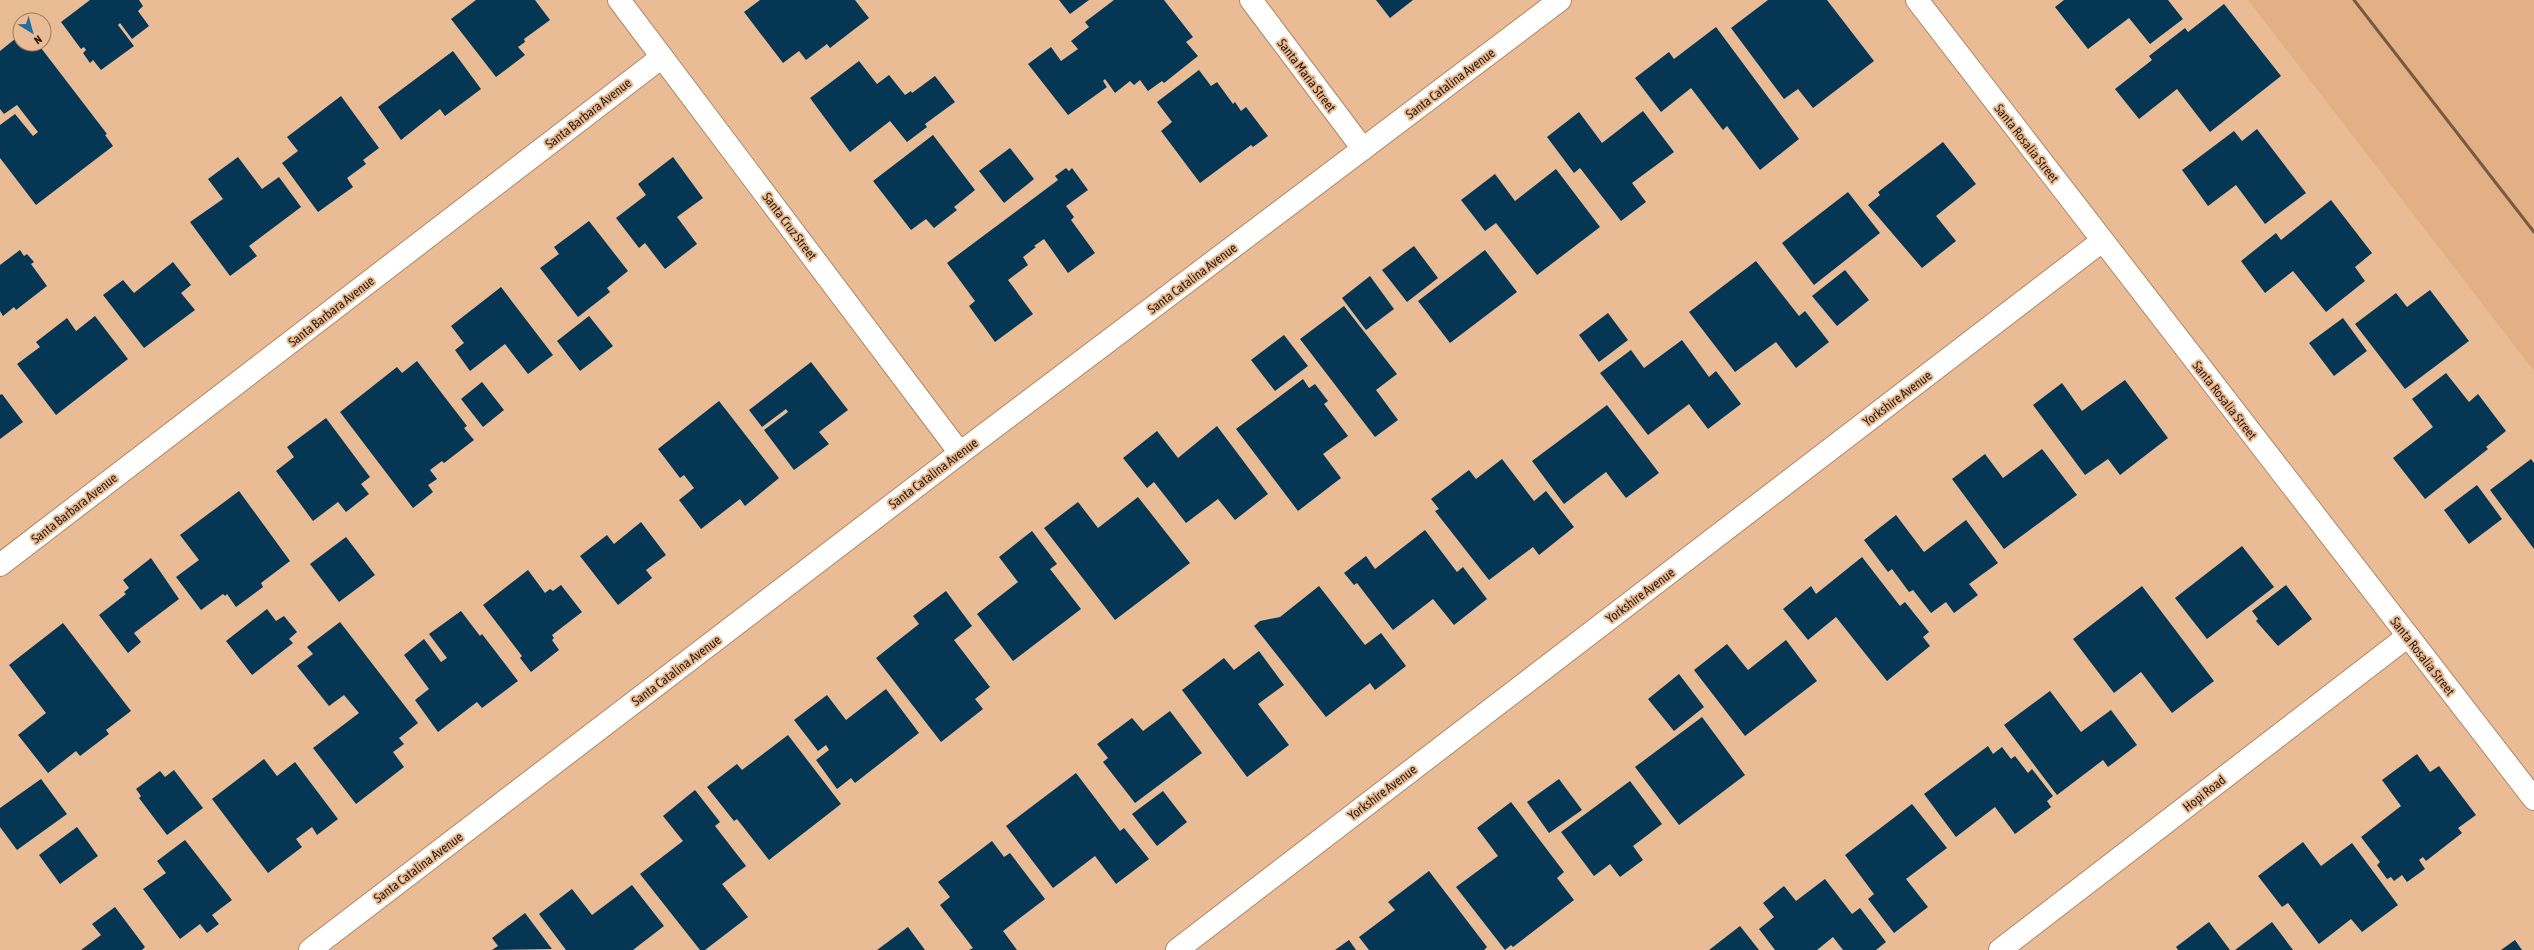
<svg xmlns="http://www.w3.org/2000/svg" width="2534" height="950" font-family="'Asap Condensed',sans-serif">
	<rect width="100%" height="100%" fill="#e9bc96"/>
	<polygon fill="#e3b085" points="2248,0 2534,0 2534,371"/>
	<g fill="#053755">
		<polygon points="90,0 139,0 143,6 138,11 149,26 132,39 120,23 118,25 134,46 101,70 93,60 90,63 83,53 86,50 84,47 81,49 61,22"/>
		<polygon points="476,0 535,0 550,20 524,39 525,42 518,47 525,55 496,77 451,19"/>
		<polygon points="760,0 855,0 869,18 830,48 827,44 806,60 799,51 783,63 744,12"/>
		<polygon points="1059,0 1089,0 1070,14"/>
		<polygon points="1114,0 1164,0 1193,37 1186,42 1198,56 1164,83 1162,81 1148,91 1140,80 1134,85 1130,81 1115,93 1105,79 1103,81 1107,87 1068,115 1028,64 1051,47 1061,61 1078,49 1071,41 1089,27 1085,22"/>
		<polygon points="1376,0 1413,0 1390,18"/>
		<polygon points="1768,0 1827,0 1874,61 1813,108 1798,89 1784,99 1731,28"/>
		<polygon points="2064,0 2168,0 2183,19 2150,44 2129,18 2088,49 2055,7"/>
		<polygon points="2224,4 2281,76 2210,132 2177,89 2139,119 2115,89 2152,60 2149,56 2185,28 2188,32"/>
		<polygon points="1716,27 1799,139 1760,170 1727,126 1723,130 1691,88 1661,112 1635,78 1669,52 1674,59"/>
		<polygon points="20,35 20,44 38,44 107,134 105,135 113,146 36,205 0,158 0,125 15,114 33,136 38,132 17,105 4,114 0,109 0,51"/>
		<polygon points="453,51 481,89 445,116 440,109 401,140 378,107"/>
		<polygon points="859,61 877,84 889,75 905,95 911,91 912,93 935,76 955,102 925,124 927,127 907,142 890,121 850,152 810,98"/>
		<polygon points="1199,70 1211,86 1217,82 1233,104 1235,102 1241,111 1246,107 1268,136 1253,147 1251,145 1200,183 1161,131 1172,122 1157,102"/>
		<polygon points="341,96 379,148 363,160 366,164 347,178 353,187 318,212 282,163 298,151 287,137"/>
		<polygon points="1643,111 1674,152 1632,183 1646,202 1621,221 1580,168 1574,173 1547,137 1579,112 1602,143"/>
		<polygon points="2257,129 2306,193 2265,224 2236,185 2208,206 2182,170 2234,131 2242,141"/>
		<polygon points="933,135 975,190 954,207 957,210 934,228 926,219 911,230 873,181"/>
		<polygon points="1943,142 1976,184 1936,216 1956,241 1922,268 1868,205 1880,195 1878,192"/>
		<polygon points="1010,148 1034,179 1004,203 979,171"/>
		<polygon points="238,157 262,189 279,177 301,207 249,246 257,256 230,276 190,222 223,199 208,179"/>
		<polygon points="673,157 703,198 677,217 697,244 665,269 645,243 639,248 616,218 646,195 638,184"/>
		<polygon points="1066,168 1069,171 1072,168 1088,190 1066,206 1074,217 1071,220 1095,253 1068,273 1044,239 1034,246 1036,247 1023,257 1028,265 1008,280 1033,314 995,342 969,306 975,301 947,263 1058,180 1055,176"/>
		<polygon points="1556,169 1600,227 1537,275 1496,223 1485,231 1461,200 1495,174 1515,201"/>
		<polygon points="1848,192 1880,233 1814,285 1782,243"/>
		<polygon points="2331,200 2372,253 2355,267 2365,281 2326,312 2293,271 2265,293 2241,261 2276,233 2281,240"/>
		<polygon points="589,221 628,271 607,288 610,292 578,317 540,268 559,254 554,247"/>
		<polygon points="1414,246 1438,278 1407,302 1382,270"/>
		<polygon points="20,250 24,256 27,254 34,262 31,264 47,286 16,310 14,307 3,316 0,311 0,265"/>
		<polygon points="1485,250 1517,292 1450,343 1418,301"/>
		<polygon points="1756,261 1799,316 1805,311 1829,342 1796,368 1776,342 1735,372 1689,312"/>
		<polygon points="173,262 191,285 181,293 195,310 144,348 103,295 123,280 134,293"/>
		<polygon points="1845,270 1869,300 1837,326 1812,296"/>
		<polygon points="1370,276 1394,309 1366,330 1342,298"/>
		<polygon points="501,287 553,355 528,374 505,344 470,371 455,350 464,343 451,326"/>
		<polygon points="2430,290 2469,341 2405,389 2355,324 2396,293 2407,307"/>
		<polygon points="1344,306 1397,374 1376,390 1398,420 1375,437 1300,339"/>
		<polygon points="1608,313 1628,340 1599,362 1579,335"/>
		<polygon points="95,316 128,359 56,415 17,364 40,347 36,342 67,318 76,331"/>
		<polygon points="589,316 613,346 580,371 557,341"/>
		<polygon points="2343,318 2367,351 2334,376 2309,343"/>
		<polygon points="1284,335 1308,366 1275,391 1251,360"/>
		<polygon points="1682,340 1709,377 1716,371 1741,404 1708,429 1689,404 1648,435 1600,373 1631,350 1644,368"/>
		<polygon points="417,361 467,426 464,428 474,440 444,463 442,461 430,470 437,479 428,485 433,492 413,508 340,412 397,367 402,373"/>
		<polygon points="811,362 848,410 819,432 829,444 794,470 764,430 788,412 786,409 762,427 749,410"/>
		<polygon points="2446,373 2469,402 2478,394 2506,431 2486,447 2488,449 2425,499 2393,458 2433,427 2412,399"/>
		<polygon points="1303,379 1309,388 1315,384 1328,401 1324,404 1348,436 1323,454 1341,478 1298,511 1236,429"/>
		<polygon points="2125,380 2168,438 2120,475 2108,459 2085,475 2033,405 2062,383 2082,411"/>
		<polygon points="482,382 504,410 483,427 461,399"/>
		<polygon points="2,394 23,422 0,439 0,395"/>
		<polygon points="719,401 779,478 745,506 740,499 701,529 679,500 694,488 684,475 680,478 658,449"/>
		<polygon points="1607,405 1659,473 1626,498 1606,472 1564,504 1532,461"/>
		<polygon points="326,418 370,477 361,484 369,494 346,512 338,502 313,521 276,471 294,457 287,447"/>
		<polygon points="1217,426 1268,494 1235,520 1218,499 1186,523 1154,482 1147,488 1123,458 1157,431 1178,458"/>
		<polygon points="2042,449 2077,495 2004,549 1952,479 1985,454 2003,478"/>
		<polygon points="1502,459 1534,501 1546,491 1574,527 1539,555 1533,547 1489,580 1435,511 1439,509 1431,499 1469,470 1476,479"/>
		<polygon points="2531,459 2534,463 2534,549 2490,490"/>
		<polygon points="2477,485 2502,519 2469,544 2444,510"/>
		<polygon points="239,491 290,561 261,583 263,587 236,607 227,594 225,596 223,594 201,610 176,577 199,560 180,535"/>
		<polygon points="1138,497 1190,563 1115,620 1044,528 1078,502 1098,528"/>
		<polygon points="1896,515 1924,552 1966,520 1998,563 1969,584 1978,595 1954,613 1946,602 1931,613 1913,590 1909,592 1892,569 1888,572 1864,540"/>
		<polygon points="641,522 666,555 646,570 652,578 618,605 580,556 607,535 614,544"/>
		<polygon points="1425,530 1457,572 1463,567 1487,599 1454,625 1433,599 1393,630 1357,583 1354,585 1344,573 1366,556 1375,569"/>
		<polygon points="1032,531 1057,564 1050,569 1081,609 1013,661 977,614 1018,582 999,557"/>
		<polygon points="346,537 375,575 339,602 310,564"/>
		<polygon points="2242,546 2274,587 2207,639 2175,598"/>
		<polygon points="1862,557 1900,606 1905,602 1929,632 1923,637 1930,646 1887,681 1836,617 1808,640 1783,609 1811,586 1816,594"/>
		<polygon points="151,558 179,599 134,633 141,642 128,653 99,615 126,594 124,592 129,588 123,580"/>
		<polygon points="528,570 545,593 550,589 553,591 561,585 582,612 552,635 554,638 552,640 559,650 531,672 520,658 522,656 483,605"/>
		<polygon points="2286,585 2312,619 2278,646 2256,621 2258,619 2252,611"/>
		<polygon points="1319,586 1365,645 1381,633 1406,666 1375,690 1370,683 1326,717 1254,626 1260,621 1280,617"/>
		<polygon points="2142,586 2214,681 2172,713 2141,672 2114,693 2073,639"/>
		<polygon points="946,591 972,626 954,640 990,687 975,699 983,709 941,742 876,658 919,624 913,616"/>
		<polygon points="267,609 276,621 284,616 297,632 289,639 293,643 252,675 226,641"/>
		<polygon points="461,611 480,636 482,634 518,681 482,708 477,702 438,732 415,700 429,689 404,655 424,639 441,662 447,658 429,634"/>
		<polygon points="340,622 418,723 399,738 404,744 393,752 404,767 356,804 313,748 359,713 344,695 329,706 297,666 313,654 307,647"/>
		<polygon points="63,623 131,711 106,730 109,734 80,756 76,751 48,773 18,735 46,713 9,665"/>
		<polygon points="1786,640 1817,681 1745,736 1694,670 1727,644 1748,670"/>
		<polygon points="1259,651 1284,685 1258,704 1289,745 1247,777 1182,690 1224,658 1234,670"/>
		<polygon points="1679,674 1704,707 1674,731 1648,699"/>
		<polygon points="886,689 919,733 855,783 851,778 837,789 816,760 829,750 826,745 818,751 794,720 827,695 846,720"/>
		<polygon points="2050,691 2081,732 2111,710 2137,745 2108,767 2103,760 2057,795 2004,725"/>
		<polygon points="1170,711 1202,753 1135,803 1103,762 1108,758 1097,744 1132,718 1143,731"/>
		<polygon points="1702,717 1745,775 1679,825 1635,767"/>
		<polygon points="788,735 841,804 769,860 737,819 734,821 707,787 737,764 742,770"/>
		<polygon points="1988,746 1993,754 2002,747 2011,759 2015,756 2028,773 2032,769 2053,796 2047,801 2051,807 2015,834 1995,807 1956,837 1924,794"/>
		<polygon points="2417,754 2430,772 2439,766 2476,815 2458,828 2462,833 2426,861 2423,857 2419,860 2425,869 2407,882 2402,875 2394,881 2391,877 2387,879 2377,865 2380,862 2361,837 2401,806 2382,780"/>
		<polygon points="264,759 277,776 295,762 338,819 317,835 312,827 296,839 302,847 268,873 212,799"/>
		<polygon points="174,770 203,808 167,835 139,798 141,796 136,789 160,771 165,777"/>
		<polygon points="1076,773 1120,831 1124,828 1149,859 1116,884 1095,856 1053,888 1006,826"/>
		<polygon points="41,779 67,814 17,850 0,827 0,808"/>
		<polygon points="1559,779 1582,810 1549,833 1527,802"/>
		<polygon points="1630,781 1662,824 1633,846 1643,860 1620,877 1610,864 1594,876 1561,832"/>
		<polygon points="695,790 720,822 715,826 746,866 722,884 748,917 705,950 700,950 640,874 683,841 663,816"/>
		<polygon points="1163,791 1187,822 1157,846 1132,814"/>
		<polygon points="1511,802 1564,872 1557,878 1574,900 1513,947 1511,945 1505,950 1456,887 1498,856 1477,828"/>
		<polygon points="1912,804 1947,848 1906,879 1928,907 1894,933 1868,899 1874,894 1845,855"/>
		<polygon points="77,827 98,856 60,884 39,855"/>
		<polygon points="185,840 232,900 212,915 219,924 207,933 200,924 180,939 143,889 166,873 157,861"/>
		<polygon points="992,841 1004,857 1010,853 1045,899 1003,931 1017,950 969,950 973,948 940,905 950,897 938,882"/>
		<polygon points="2303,842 2321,866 2352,843 2398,905 2362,932 2351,919 2319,944 2288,903 2282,907 2258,876"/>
		<polygon points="1429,871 1487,947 1484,950 1369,950 1359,937 1395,910 1388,902"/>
		<polygon points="1825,879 1852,914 1860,908 1886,942 1876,950 1843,950 1833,937 1817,950 1775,950 1759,929 1774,917 1763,903 1784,886 1796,901"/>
		<polygon points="632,885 664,926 633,950 566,950 539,914 572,889 592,915"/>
		<polygon points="115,907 145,947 142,950 81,950 101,935 92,924"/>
		<polygon points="525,913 552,949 492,950 498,946 492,938"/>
		<polygon points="2209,922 2230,950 2178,950 2176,947"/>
		<polygon points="2272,922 2293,950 2235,950"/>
		<polygon points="1740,926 1759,950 1709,950"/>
		<polygon points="908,927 925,950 877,950"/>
		<polygon points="1349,940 1356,950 1335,950"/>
		<polygon points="2515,940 2522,950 2501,950"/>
	</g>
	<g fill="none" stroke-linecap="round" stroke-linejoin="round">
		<g stroke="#b18662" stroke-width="24">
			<g id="minor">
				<polyline points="619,0 960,453"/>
				<polyline points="1251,0 1363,149"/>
				<polyline points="0,565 662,57"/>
				<polyline points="310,950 960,453 1560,0"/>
				<polyline points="1177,950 2102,241"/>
				<polyline points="2000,950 2408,636"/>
			</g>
		</g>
		<g stroke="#b18662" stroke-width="24">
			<polyline id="tertiary" points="1917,0 2534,799"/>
		</g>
		<use href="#minor" stroke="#fff" stroke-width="22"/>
		<use href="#tertiary" stroke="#fff" stroke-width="22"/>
		<polyline stroke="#765a42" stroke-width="3" points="2354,0 2534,232"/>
	</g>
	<g text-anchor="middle" stroke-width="4" stroke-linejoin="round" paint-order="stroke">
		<g font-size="13" fill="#2a190a" stroke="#e9bc96">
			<text transform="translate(1307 75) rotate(53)" y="5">Santa Maria Street</text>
			<text transform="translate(1450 83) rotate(-37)" y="5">Santa Catalina Avenue</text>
			<text transform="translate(588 113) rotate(-38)" y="5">Santa Barbara Avenue</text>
			<text transform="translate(2027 143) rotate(52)" y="5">Santa Rosalia Street</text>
			<text transform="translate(790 226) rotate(53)" y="5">Santa Cruz Street</text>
			<text transform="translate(1192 278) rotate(-37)" y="5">Santa Catalina Avenue</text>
			<text transform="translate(331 311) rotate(-38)" y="5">Santa Barbara Avenue</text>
			<text transform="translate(1897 398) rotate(-37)" y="5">Yorkshire Avenue</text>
			<text transform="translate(2225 400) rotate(52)" y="5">Santa Rosalia Street</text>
			<text transform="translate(933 473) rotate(-37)" y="5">Santa Catalina Avenue</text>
			<text transform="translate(74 508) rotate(-38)" y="5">Santa Barbara Avenue</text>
			<text transform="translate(1640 595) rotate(-37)" y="5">Yorkshire Avenue</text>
			<text transform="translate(2423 656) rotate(52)" y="5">Santa Rosalia Street</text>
			<text transform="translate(676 670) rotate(-37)" y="5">Santa Catalina Avenue</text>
			<text transform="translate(1382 792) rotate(-37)" y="5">Yorkshire Avenue</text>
			<text transform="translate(2204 793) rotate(-38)" y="5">Hopi Road</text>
			<text transform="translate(418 867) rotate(-37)" y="5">Santa Catalina Avenue</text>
		</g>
	</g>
	<g transform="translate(32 32) rotate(143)"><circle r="19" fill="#e9bc96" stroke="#9d7b5e"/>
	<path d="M0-3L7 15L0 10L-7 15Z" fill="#206fa1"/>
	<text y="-6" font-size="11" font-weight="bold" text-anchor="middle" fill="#2a190a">N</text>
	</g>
</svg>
